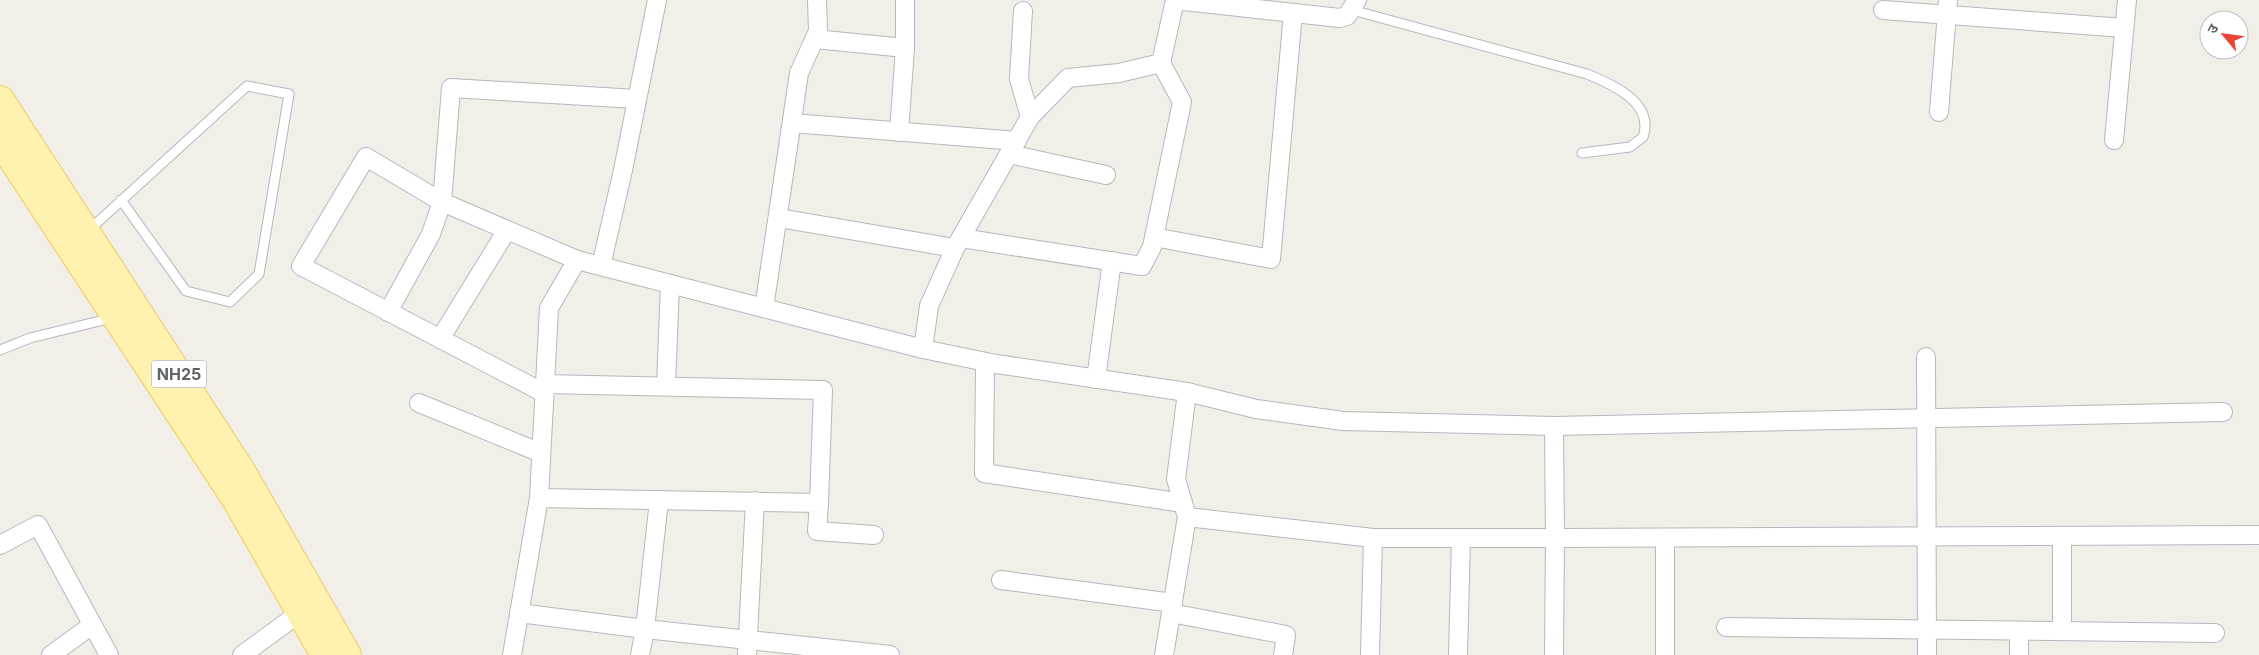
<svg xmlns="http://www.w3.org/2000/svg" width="2259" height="655" font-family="Inter,'Noto Sans Devanagari',sans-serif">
	<rect width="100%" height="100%" fill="#f1efe8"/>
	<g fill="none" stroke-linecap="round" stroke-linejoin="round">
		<g stroke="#b5b8bc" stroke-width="11">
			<g id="lane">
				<path d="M1352,10L1587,74C1612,84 1655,103 1643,137L1630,147L1582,153"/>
				<polyline points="89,230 247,86 289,94 259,274 230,302 186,291 121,200"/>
				<polyline points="0,350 30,338 112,318"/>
			</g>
		</g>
		<g stroke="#b5b8bc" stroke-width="20">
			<g id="street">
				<polyline points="1883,10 2124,28"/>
				<polyline points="1023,11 1019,79 1030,117"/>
				<polyline points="815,39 905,48"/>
				<polyline points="1939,112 1948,0"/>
				<polyline points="792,123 1017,141"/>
				<polyline points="899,132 905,48 905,0"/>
				<polyline points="2114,140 2127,0"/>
				<polyline points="1009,154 1106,175"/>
				<polyline points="779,218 955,248"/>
				<polyline points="1154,237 1271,259 1293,13"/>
				<polyline points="961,238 1142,266 1152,247 1182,102 1161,63"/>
				<polyline points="601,266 623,170 657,0"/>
				<polyline points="764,308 799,73 818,31 817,0"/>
				<polyline points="388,312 431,234 442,202 577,260"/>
				<polyline points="440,339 507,230"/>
				<polyline points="923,349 996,364 1187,392 1256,409 1343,421 1554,426 2223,412"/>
				<polyline points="1926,357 1927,655"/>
				<polyline points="985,362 984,473 1183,503"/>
				<polyline points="1096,379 1112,261"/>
				<polyline points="544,384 823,390 819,503"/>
				<polyline points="666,386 670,284"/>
				<polyline points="544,393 301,266 366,157 442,202 451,88 637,99"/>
				<polyline points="419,403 541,453"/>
				<polyline points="539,498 819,503 817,531 874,535"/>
				<polyline points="1187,517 1373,538 1555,538 1554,426"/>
				<polyline points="2062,536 2062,631"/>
				<polyline points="1665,538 1665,655"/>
				<polyline points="0,545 38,525 109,655"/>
				<polyline points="1001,580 1173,603"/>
				<polyline points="519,613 645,629 659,500"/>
				<polyline points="1171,613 1286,635 1283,655"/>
				<polyline points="1726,627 2215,633"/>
				<polyline points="51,655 92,625"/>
				<polyline points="242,655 301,612"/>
				<polyline points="512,655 539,498 549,308 577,260 923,349 929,306 955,248 1030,117 1068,78 1119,73 1161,63 1175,0 1340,18 1347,16 1357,0"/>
				<polyline points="640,655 645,629 890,655"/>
				<polyline points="747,655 755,501"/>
				<polyline points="1164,655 1187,517 1176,479 1187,392"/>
				<polyline points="1370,655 1373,538"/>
				<polyline points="1458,655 1461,538"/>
				<polyline points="1554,655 1555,538 2259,535"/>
				<polyline points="2019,655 2019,631"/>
			</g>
		</g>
		<g stroke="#f2c960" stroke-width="30">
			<g id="primary">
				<polyline points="0,100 241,471 347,655"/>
				<polyline points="0,140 236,499 325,655"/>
			</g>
		</g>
		<use href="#lane" stroke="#fff" stroke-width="9"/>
		<use href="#street" stroke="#fff" stroke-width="18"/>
		<use href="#primary" stroke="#fff2af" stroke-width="28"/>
	</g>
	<g text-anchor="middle" stroke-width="5" stroke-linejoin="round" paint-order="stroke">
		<rect fill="#fff" stroke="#8f9295" stroke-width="1" x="151.5" y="360.5" width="55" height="27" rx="4"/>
		<g font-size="16" font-weight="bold" fill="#5f6368">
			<text x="179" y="380">NH25</text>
		</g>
	</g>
	<g transform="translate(2224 35) rotate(299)"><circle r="24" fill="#ffffff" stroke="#bfc1c3"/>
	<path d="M0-4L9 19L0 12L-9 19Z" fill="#ea4335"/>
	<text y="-8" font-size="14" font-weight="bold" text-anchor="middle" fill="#5f6368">उ</text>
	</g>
</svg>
